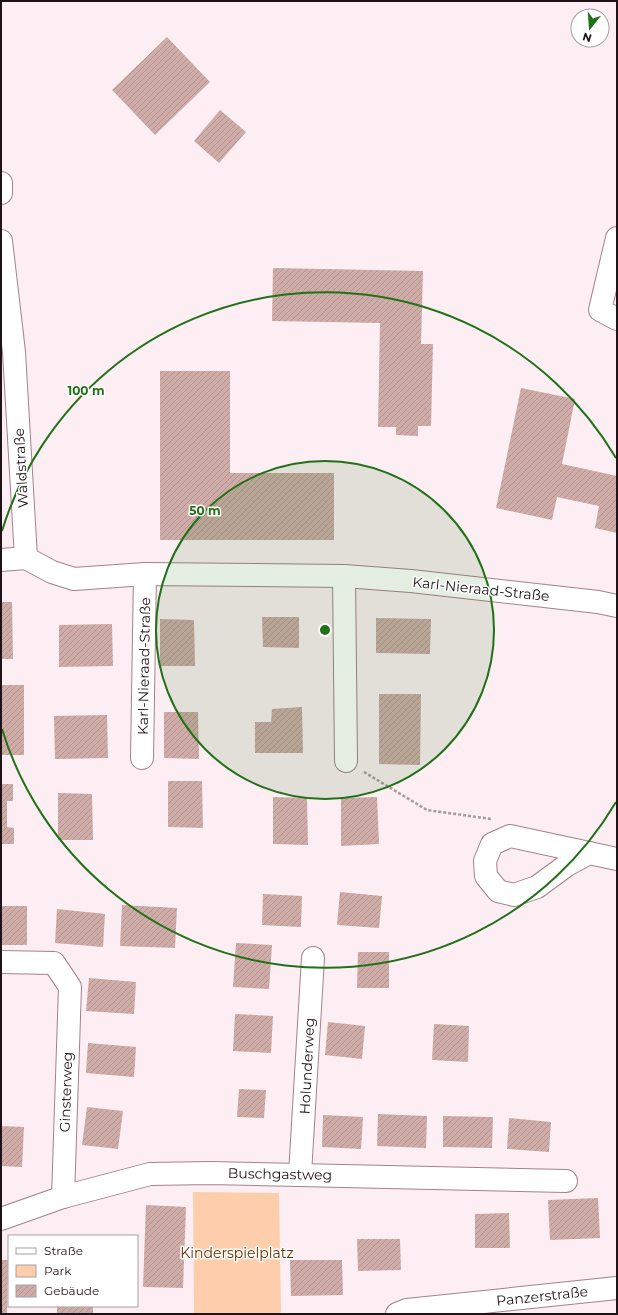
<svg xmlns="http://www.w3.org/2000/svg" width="618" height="1315" font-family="Montserrat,sans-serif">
	<defs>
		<pattern id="building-hatch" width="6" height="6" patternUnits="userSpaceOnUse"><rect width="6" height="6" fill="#cfaca7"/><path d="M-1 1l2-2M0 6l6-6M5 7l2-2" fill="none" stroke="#b1938f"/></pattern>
	</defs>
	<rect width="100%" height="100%" fill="#fceef2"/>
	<polygon fill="#fecdac" points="193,1192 279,1193 281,1314 194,1314"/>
	<g fill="url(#building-hatch)">
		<polygon points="167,37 210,82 155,135 112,90"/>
		<polygon points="220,110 246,132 219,163 194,141"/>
		<polygon points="273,268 423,271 421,344 433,344 431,426 418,426 418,436 396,435 396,427 378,427 380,323 272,321"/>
		<polygon points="160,371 230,371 230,473 334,473 334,540 160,540"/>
		<polygon points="521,388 575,399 562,464 617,476 617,533 595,528 599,506 557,497 552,520 496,508"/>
		<polygon points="1,602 12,602 13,659 1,659"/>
		<polygon points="262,617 299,617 299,648 263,647"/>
		<polygon points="376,618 431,619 430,654 376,653"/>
		<polygon points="160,619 194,620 195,666 160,666"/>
		<polygon points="112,624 113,666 59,667 59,625"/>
		<rect x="1" y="685" width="23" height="70"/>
		<polygon points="379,694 421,694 420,765 379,764"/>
		<polygon points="302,707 303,753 255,753 255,722 271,722 272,709"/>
		<polygon points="164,712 198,712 199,759 164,758"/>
		<polygon points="107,715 108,758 55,759 54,716"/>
		<polygon points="168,781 202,781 203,828 168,827"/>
		<polygon points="1,784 13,784 13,801 7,801 7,827 14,828 14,844 1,844"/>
		<polygon points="58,793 92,794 93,840 58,840"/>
		<polygon points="273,797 307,798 308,845 273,844"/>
		<polygon points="377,797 379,844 341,846 341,798"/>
		<polygon points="340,892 382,896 379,928 337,925"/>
		<polygon points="263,894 302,896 301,927 262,925"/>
		<polygon points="122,905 177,908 175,948 120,946"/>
		<rect x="1" y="906" width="26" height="39"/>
		<polygon points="57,909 105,914 103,947 55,943"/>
		<polygon points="236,943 272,945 269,989 233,987"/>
		<polygon points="358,952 389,952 389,988 357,988"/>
		<polygon points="89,978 136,982 134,1014 86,1011"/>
		<polygon points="235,1014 273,1016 271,1053 233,1051"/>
		<polygon points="328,1022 365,1026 362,1059 325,1055"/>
		<polygon points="434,1024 469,1026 468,1062 432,1060"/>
		<polygon points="88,1043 136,1047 134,1077 86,1073"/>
		<polygon points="239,1089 266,1090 264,1118 237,1117"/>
		<polygon points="87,1107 123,1111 118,1149 82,1145"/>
		<polygon points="378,1114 427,1116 426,1148 377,1146"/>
		<polygon points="323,1115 363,1117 361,1149 322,1147"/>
		<polygon points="443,1116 493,1117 492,1148 443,1147"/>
		<polygon points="509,1118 551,1122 549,1152 507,1149"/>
		<polygon points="1,1126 24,1127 22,1167 1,1166"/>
		<polygon points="598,1198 600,1238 550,1240 548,1200"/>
		<polygon points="146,1205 186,1207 183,1288 143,1287"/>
		<polygon points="509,1213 510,1248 475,1248 475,1214"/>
		<polygon points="357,1239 400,1239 401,1270 358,1271"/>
		<polygon points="1,1260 8,1260 7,1314 1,1314"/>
		<polygon points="290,1260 342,1260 343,1295 291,1296"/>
		<rect x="57" y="1306" width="36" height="8"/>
	</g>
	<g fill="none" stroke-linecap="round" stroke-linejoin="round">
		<g stroke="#a3828c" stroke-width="24">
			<g id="minor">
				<polyline points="1,183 1,193"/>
				<polyline points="617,238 600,310 617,319"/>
				<polyline points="1,241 14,352 26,558 1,560"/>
				<polyline points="26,558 52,572 74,579 145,574 344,576 411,581 598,602 617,606"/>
				<polyline points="344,576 346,761"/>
				<polyline points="142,758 145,574"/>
				<polygon points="510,836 589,853 567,865 537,887 514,895 498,891 486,876 485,861 492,844"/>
				<polyline points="589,853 617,859"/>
				<polyline points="1,962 54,963 70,987 63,1197"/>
				<polyline points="300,1174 313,958"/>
				<polyline points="1,1219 63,1197 150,1174 210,1173 566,1181"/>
				<polyline points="397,1314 407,1310 617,1288"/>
			</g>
		</g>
		<polyline stroke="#a7999d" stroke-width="2.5" stroke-dasharray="3 2" stroke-linecap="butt" points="364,772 427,810 491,819"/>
		<use href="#minor" stroke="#fff" stroke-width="22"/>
	</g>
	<circle cx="325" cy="630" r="169" fill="#207118" fill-opacity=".12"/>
	<g fill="none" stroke="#207118" stroke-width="2">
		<circle cx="325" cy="630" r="169"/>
		<path d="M616 802A338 338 0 0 1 2 729M2 531A338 338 0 0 1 616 458"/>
	</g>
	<g text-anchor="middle" stroke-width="3" stroke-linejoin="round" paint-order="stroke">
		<g font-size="14" fill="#1f1317" stroke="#fff">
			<text transform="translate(21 468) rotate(-93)" y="5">Waldstraße</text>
			<text transform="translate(481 589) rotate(6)" y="5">Karl-Nieraad-Straße</text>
			<text transform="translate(144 666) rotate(-89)" y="5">Karl-Nieraad-Straße</text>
			<text transform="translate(307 1066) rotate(-87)" y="5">Holunderweg</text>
			<text transform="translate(66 1092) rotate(-88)" y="5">Ginsterweg</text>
			<text transform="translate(280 1174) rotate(1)" y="5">Buschgastweg</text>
			<text transform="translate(542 1296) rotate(-6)" y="5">Panzerstraße</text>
		</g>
		<g font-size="14" fill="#643101" stroke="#fff">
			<text x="237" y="1258">Kinderspielplatz</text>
		</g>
	</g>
	<circle cx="325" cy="630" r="6" fill="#207118" stroke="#fff" stroke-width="2"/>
	<g font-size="12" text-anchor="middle" font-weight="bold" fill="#207118" stroke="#fff" stroke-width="3" stroke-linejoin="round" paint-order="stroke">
		<text x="86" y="395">100 m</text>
		<text x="205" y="515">50 m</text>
	</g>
	<rect width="618" height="1315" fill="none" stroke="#1f1317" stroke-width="4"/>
	<rect x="8" y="1235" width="130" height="72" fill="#ffffff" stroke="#a5a1a2"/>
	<rect x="16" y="1248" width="20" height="6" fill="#ffffff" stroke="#a5a1a2"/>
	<text x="44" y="1255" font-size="12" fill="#1f1317">Straße</text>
	<rect x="16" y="1265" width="20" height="12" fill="#fecdac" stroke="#a5a1a2"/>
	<text x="44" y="1275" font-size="12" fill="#1f1317">Park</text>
	<rect x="16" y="1285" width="20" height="12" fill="url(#building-hatch)" stroke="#a5a1a2"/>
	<text x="44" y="1295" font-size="12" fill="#1f1317">Gebäude</text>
	<g transform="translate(590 28) rotate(197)"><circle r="19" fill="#ffffff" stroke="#a5a1a2"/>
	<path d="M0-3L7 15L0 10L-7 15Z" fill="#207118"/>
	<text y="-6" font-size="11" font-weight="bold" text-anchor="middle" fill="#1f1317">N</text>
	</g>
</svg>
